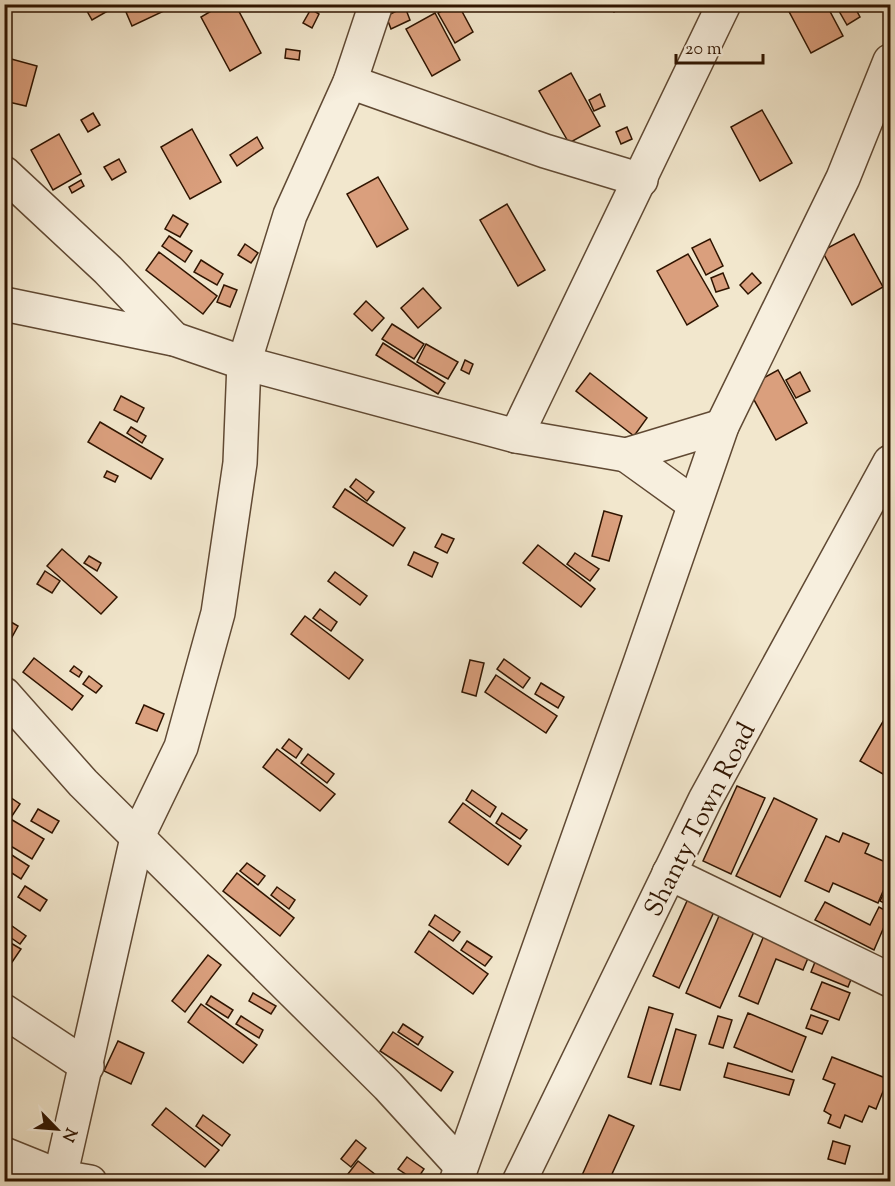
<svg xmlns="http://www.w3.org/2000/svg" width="895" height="1186" font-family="'Sorts Mill Goudy',serif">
	<rect width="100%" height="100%" fill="#f2e7cd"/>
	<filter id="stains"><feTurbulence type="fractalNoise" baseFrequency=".00333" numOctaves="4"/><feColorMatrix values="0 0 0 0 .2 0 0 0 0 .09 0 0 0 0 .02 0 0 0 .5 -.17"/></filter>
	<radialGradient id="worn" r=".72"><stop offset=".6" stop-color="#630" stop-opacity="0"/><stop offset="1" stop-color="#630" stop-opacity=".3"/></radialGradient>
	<g fill="#da9f7d" stroke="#2f1400" stroke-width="1.5">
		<polygon points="83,4 120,4 92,20"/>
		<polygon points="142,4 161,4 164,11 132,26 126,12"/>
		<polygon points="223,4 235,4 261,53 230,71 201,17"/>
		<polygon points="454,4 458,4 473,32 455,43 438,13"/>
		<polygon points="610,4 627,4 614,12"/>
		<polygon points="785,4 826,4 843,36 811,53"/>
		<polygon points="850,4 853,4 860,17 847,25 839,11"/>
		<polygon points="405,7 410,20 391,29 386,16"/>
		<polygon points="311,9 319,14 312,28 303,23"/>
		<polygon points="435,13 460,60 432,76 406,29"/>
		<polygon points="286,49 300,51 299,60 285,58"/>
		<polygon points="4,57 37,66 26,106 4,101"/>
		<polygon points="571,73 600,126 569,143 539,91"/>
		<polygon points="600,94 605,106 594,111 589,100"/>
		<polygon points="762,110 792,163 760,181 731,127"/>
		<polygon points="93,113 100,125 88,132 81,120"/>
		<polygon points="627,127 632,139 621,144 616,132"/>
		<polygon points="192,129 221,182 190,199 161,147"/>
		<polygon points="59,134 81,174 53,190 31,150"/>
		<polygon points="257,137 263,148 237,166 230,155"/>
		<polygon points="119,159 126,172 112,180 104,167"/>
		<polygon points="378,177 408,229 377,247 347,194"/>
		<polygon points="81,180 84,186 72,193 69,187"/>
		<polygon points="507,204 545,270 518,286 480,220"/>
		<polygon points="173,215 188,224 180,237 165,229"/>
		<polygon points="854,234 883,287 852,305 822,251"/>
		<polygon points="169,236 192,251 185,262 162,246"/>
		<polygon points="710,239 723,266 706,275 692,248"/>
		<polygon points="245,244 258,253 251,263 238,255"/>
		<polygon points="159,252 217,296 203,314 146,270"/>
		<polygon points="688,254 718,306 687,325 657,271"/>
		<polygon points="201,260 223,274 217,285 194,272"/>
		<polygon points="723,273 729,288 716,292 711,278"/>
		<polygon points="752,273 761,283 748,294 740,285"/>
		<polygon points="224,285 237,290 230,307 217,302"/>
		<polygon points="423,288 441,308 418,328 401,308"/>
		<polygon points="366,301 384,318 372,331 354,314"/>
		<polygon points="392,324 424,344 414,359 382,339"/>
		<polygon points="383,343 445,383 438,394 376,355"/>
		<polygon points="426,344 458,362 448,379 417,362"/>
		<polygon points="465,360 473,364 469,374 461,370"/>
		<polygon points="778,370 807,423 776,440 747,387"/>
		<polygon points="800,372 810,391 796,398 786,380"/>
		<polygon points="590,373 647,418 634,436 576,391"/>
		<polygon points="121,396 144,408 137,422 114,410"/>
		<polygon points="100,422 163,459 151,479 88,442"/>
		<polygon points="131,427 146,436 142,443 127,433"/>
		<polygon points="107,471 118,476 115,482 104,477"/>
		<polygon points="356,479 374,492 367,501 350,487"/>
		<polygon points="345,489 405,528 393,546 333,507"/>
		<polygon points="604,511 622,516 609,561 592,556"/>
		<polygon points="442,534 454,539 447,553 435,547"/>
		<polygon points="538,545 595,589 581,607 523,563"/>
		<polygon points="62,549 117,597 101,614 47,566"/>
		<polygon points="414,552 438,563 432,577 408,565"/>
		<polygon points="575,553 599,569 590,581 567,564"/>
		<polygon points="89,556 101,563 97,571 84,563"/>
		<polygon points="45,571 60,581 52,593 37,584"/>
		<polygon points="335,572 367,596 360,605 328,581"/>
		<polygon points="320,609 337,622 331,631 313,618"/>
		<polygon points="305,616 363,660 349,679 291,634"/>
		<polygon points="6,619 18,626 12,637 4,633"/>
		<polygon points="34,658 83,696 72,710 23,672"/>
		<polygon points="504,659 530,678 523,688 497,669"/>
		<polygon points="470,660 484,663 476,696 462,692"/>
		<polygon points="74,666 82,672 79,677 70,671"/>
		<polygon points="496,675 557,716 546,733 485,692"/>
		<polygon points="89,676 102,686 96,693 83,684"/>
		<polygon points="541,683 564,697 558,708 535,694"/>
		<polygon points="144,705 164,714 157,731 136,723"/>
		<polygon points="885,718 890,721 890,778 860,761"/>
		<polygon points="289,739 302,749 296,758 282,748"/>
		<polygon points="277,749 335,794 320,811 263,767"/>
		<polygon points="308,754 334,774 327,783 301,763"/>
		<polygon points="737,786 765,798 731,874 703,861"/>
		<polygon points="472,790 496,807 490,817 466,800"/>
		<polygon points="4,793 20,804 12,816 4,811"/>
		<polygon points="774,798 817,819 780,897 736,876"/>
		<polygon points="463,803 521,846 508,865 449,822"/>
		<polygon points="38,809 59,821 52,833 31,821"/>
		<polygon points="502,813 527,830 520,839 496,823"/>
		<polygon points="4,815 44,839 32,859 4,842"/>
		<polygon points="843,833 869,844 865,853 890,864 890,875 878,903 833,883 829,892 805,881 826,836 839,842"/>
		<polygon points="4,850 29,866 21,879 4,868"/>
		<polygon points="247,863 265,876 258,885 240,871"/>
		<polygon points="237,873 294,918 280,936 223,891"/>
		<polygon points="890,881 890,906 880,901"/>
		<polygon points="25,886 47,900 40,911 18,897"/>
		<polygon points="277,887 295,900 289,909 271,895"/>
		<polygon points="692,890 718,903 679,988 653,976"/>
		<polygon points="825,902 870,925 879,907 890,913 874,950 815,920"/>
		<polygon points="722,909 757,925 720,1008 686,993"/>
		<polygon points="435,915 460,932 453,941 429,925"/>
		<polygon points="5,921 26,936 20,944 4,933"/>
		<polygon points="429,931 488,974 473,994 415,952"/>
		<polygon points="765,933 811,951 803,970 776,959 758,1004 739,996"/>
		<polygon points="4,939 21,949 8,968 4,966"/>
		<polygon points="467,941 492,957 485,966 461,950"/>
		<polygon points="821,947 858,962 848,987 811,972"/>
		<polygon points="208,955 221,965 185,1012 172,1001"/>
		<polygon points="822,982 850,993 839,1020 811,1009"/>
		<polygon points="253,993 276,1006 271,1014 249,1001"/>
		<polygon points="211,996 233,1010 228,1018 206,1004"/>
		<polygon points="201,1004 257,1045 243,1063 188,1022"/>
		<polygon points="649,1007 673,1014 651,1084 628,1077"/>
		<polygon points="748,1013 806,1037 792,1072 734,1047"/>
		<polygon points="811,1015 828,1021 822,1034 806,1028"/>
		<polygon points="241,1016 263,1030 259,1038 236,1024"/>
		<polygon points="718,1016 732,1020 723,1048 709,1044"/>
		<polygon points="403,1024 423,1037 418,1045 398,1032"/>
		<polygon points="676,1029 696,1035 680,1090 660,1085"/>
		<polygon points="393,1032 453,1072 441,1091 380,1051"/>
		<polygon points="890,1039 890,1055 885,1053"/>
		<polygon points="118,1041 144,1053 131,1084 104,1071"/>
		<polygon points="832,1057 888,1079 876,1109 869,1106 862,1122 845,1115 840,1128 828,1123 831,1115 824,1111 835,1084 823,1079"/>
		<polygon points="728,1063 794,1080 789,1095 724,1077"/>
		<polygon points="166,1108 219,1150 205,1167 152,1125"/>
		<polygon points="203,1115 230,1135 222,1146 196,1126"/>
		<polygon points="609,1115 634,1126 612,1174 629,1182 579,1182"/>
		<polygon points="356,1140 366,1148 351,1167 341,1159"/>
		<polygon points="833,1141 850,1146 845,1164 828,1159"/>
		<polygon points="407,1157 424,1169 416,1181 398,1169"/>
		<polygon points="358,1161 385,1182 347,1182 344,1179"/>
	</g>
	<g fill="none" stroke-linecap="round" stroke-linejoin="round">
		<g stroke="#604933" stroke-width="36">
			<g id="minor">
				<polyline points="350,82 545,151 641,180"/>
				<polyline points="4,173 108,270 174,339"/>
				<polyline points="4,304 174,339 244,363 516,436 626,455 722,426"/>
				<polyline points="516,436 724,4"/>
				<polyline points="626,455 694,504"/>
				<polyline points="4,694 83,783 388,1086 461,1166"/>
				<polyline points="669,873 890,980"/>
				<polyline points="4,1011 87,1066"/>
				<polyline points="4,1154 61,1177 90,1182"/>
				<polyline points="59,1182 137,838 181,747 218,613 240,463 244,363 290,215 350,82 376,4"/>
				<polyline points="456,1182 640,663 722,426 843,178 890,61"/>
				<polyline points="519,1182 705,800 890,462"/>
			</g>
		</g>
		<use href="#minor" stroke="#f7efde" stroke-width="33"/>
	</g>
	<g text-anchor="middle" stroke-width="5" stroke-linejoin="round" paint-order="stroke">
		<g font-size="26" fill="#2f1400" stroke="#f7efde">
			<text transform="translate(699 819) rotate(-63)" y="9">Shanty Town Road</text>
		</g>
	</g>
	<rect width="895" height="1186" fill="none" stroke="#f2e7cd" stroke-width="24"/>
	<rect x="6" y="6" width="883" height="1174" fill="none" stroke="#2f1400" stroke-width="3"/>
	<rect x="12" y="12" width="871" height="1162" fill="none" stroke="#2f1400" stroke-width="1.5"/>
	<g transform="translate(57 1129) rotate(115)" stroke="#f7efde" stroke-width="4.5" paint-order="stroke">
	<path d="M0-4.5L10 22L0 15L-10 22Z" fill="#2f1400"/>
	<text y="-9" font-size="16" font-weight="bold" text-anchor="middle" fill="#2f1400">N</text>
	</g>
	<path d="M676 54v9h87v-9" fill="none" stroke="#2f1400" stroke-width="3"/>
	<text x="685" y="54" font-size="18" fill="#2f1400" stroke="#f7efde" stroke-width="4.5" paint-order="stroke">20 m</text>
	<rect width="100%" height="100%" filter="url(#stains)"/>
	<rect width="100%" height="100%" fill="url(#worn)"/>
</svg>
